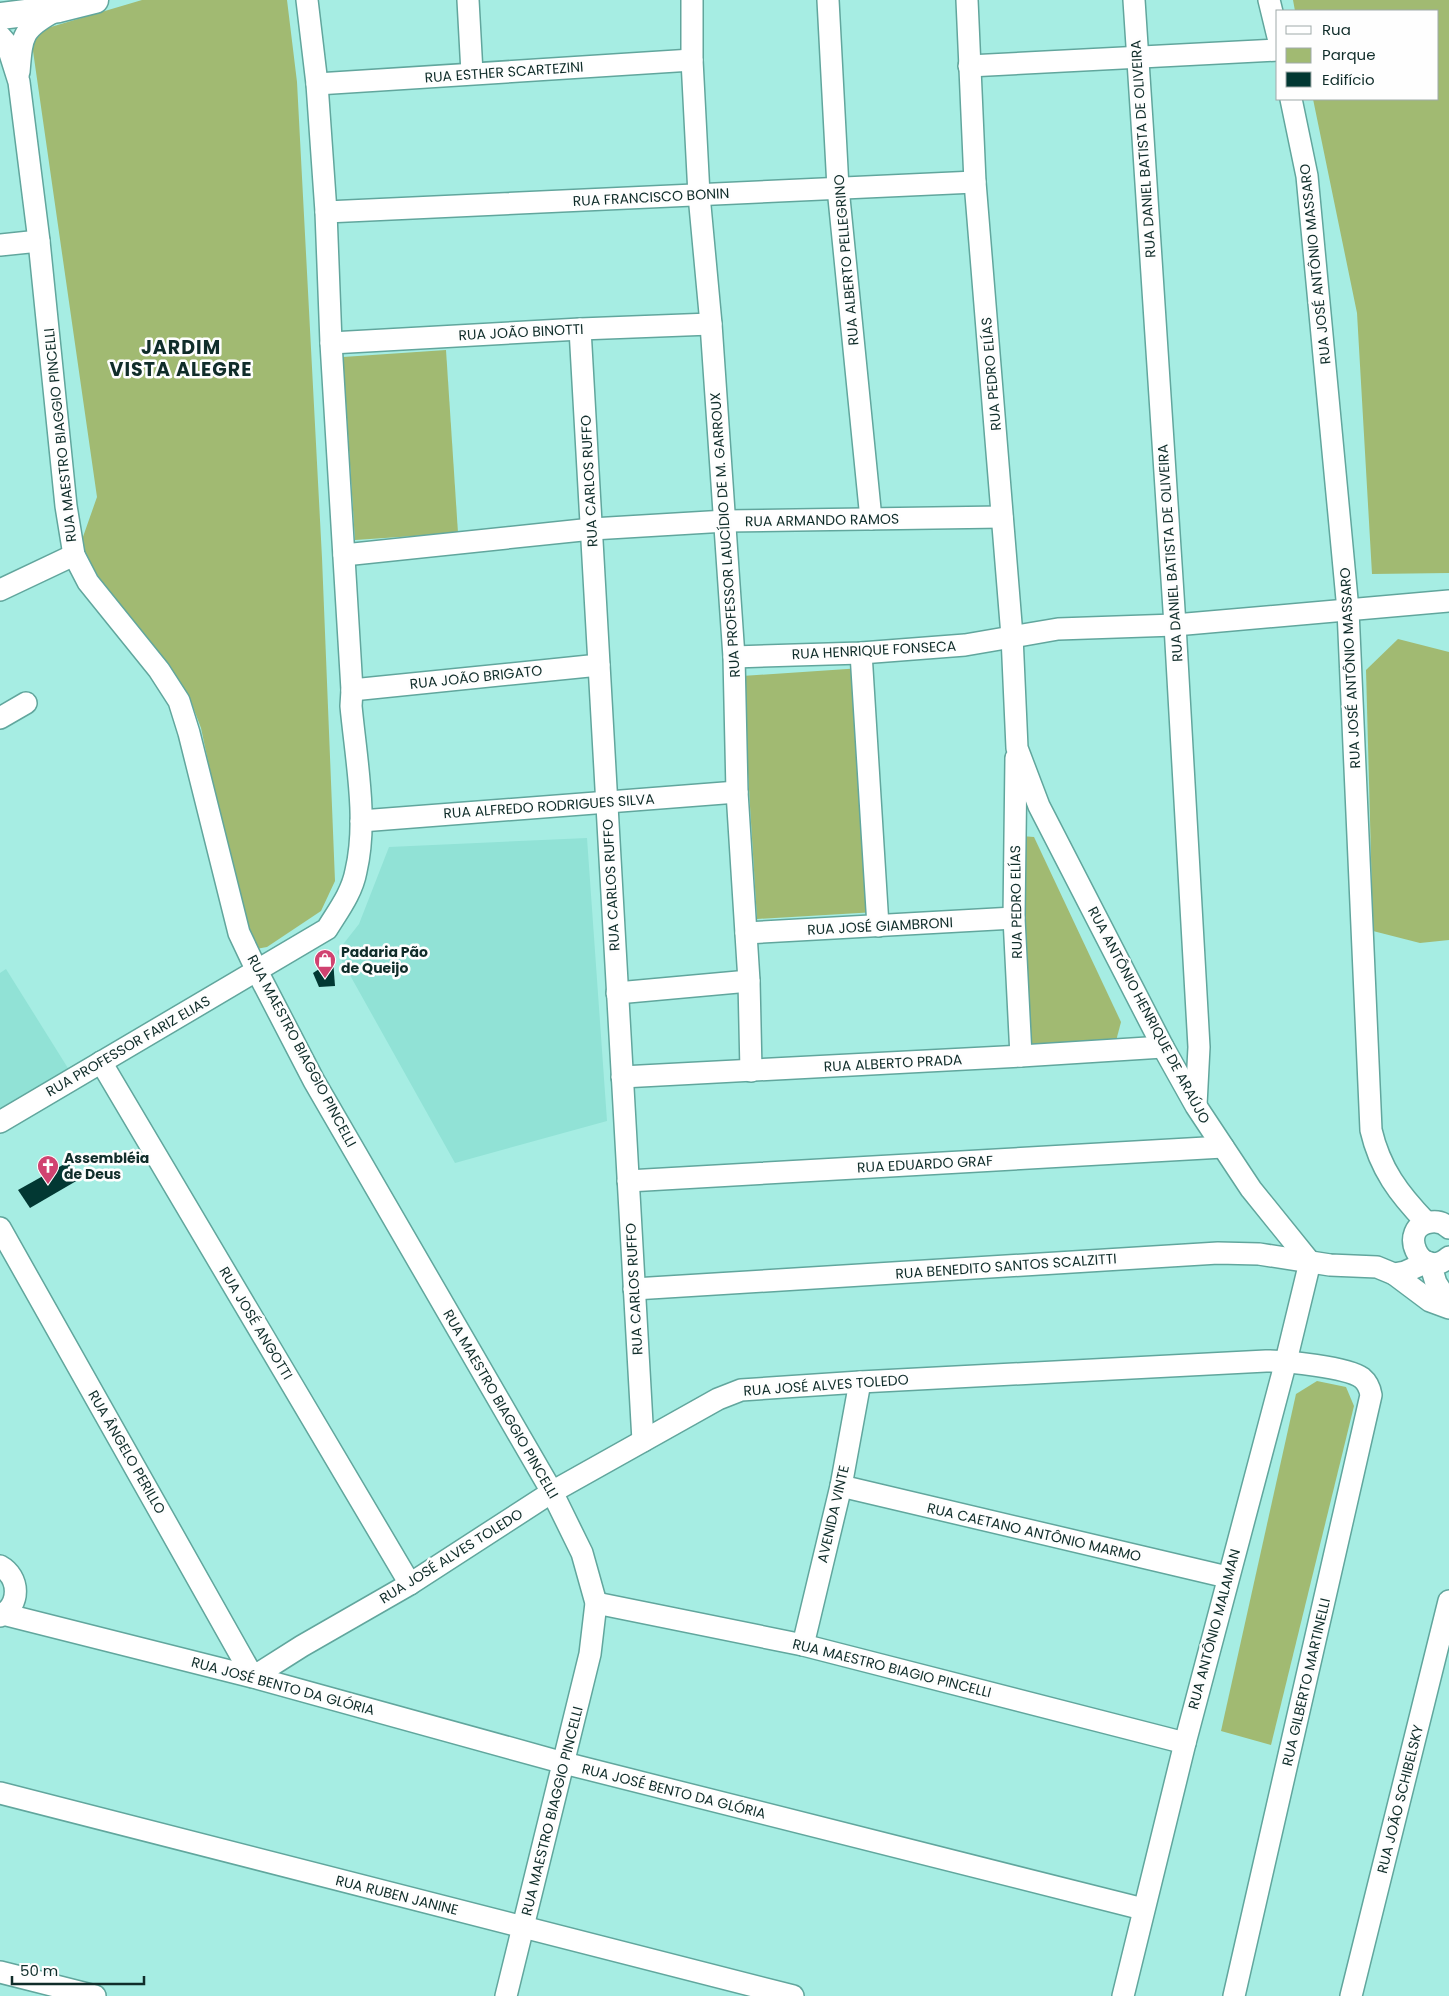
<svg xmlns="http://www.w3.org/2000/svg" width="1449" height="1996" font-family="Poppins,sans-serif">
	<rect width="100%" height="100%" fill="#a6ede3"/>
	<g fill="#91e2d6">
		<polygon points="587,838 607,1121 455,1163 337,952 359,924 389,847"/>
		<polygon points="6,969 71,1073 0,1109 0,973"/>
	</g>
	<g fill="#a1ba72">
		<polygon points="142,0 287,0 297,82 322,558 335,881 321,911 267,947 256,949 246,941 201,728 188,694 78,551 97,497 32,44 44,29"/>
		<polygon points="1293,0 1449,0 1449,573 1372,574 1357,313 1313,99 1438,99 1438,11 1295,11"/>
		<polygon points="446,350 458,533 355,540 343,357"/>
		<polygon points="1398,639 1449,652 1449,940 1420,943 1373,931 1366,670"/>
		<polygon points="862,668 876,912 757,919 742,676"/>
		<polygon points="1021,836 1034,837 1121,1022 1116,1041 1031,1045"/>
		<polygon points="1317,1381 1346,1387 1354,1406 1271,1745 1221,1731 1296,1394"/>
	</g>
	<g fill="#023833">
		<polygon points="333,960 335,986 319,987 313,973"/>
		<polygon points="68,1162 78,1180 30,1208 18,1190"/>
	</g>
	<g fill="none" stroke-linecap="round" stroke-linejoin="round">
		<g stroke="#61a69d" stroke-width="24">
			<g id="minor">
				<polyline points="468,0 472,73"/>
				<polyline points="692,0 692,60 699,195 711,324 734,657 737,792 749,981 751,1071"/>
				<polyline points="828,0 838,188 871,519"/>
				<polyline points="967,0 975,182 1012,636 1017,748 1039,806 1163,1047 1196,1106 1251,1189 1310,1262"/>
				<polyline points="1134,0 1175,625 1199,1047 1196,1105"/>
				<polyline points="1269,0 1278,37"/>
				<polyline points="0,36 7,44 19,82 39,241 66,506 74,555 88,582 159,670 179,701 189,733 239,933 257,971 314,1081 552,1492 582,1553 596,1603 590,1654 506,1996"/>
				<polyline points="969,66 1278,50"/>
				<path d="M19,72C22,35 22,29 55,11"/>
				<polyline points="317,84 692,60"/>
				<path d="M1291,99L1307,176L1348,610L1371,1130C1380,1169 1399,1194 1426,1222"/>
				<polyline points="326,212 975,182"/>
				<polyline points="0,245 39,241"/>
				<polyline points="580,329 643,1441"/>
				<polyline points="331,343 580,329 711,324"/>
				<polyline points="344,555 592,529 726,521 1002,517"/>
				<polyline points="0,590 74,555"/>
				<polyline points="861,653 878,926"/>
				<polyline points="734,657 861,653 965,645 1058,629 1175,625 1449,601"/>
				<polyline points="352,690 599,665"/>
				<polyline points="0,718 26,703"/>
				<polyline points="1016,758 1014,918 1021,1056"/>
				<polyline points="361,821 737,792"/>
				<polyline points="746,933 1014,918"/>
				<polyline points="617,993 749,981"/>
				<polyline points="101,1062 410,1584"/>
				<polyline points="622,1077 1021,1056 1163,1047"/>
				<path d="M0,1122L327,929C338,911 352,893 356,871C368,820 356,759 351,706L352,690L331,343L326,212L317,84L307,0"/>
				<polyline points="628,1181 1223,1147"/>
				<path d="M0,1228L253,1677L302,1646L410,1584L552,1492L718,1399L741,1390L860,1382L1266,1361C1286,1361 1347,1367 1362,1378C1368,1383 1370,1389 1371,1395L1234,1996"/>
				<path d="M1449,1228C1444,1223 1438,1221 1431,1222C1396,1226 1420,1283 1449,1257"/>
				<polyline points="1430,1263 1436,1283 1449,1303"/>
				<polyline points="1394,1274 1430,1301 1449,1308"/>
				<polyline points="634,1289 1218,1253 1259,1254 1330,1265 1377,1267 1394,1274 1405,1272 1427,1262"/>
				<polyline points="841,1486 1227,1577"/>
				<path d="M0,1566C20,1577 21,1605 0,1616"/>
				<polyline points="596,1603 803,1645 1185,1743"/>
				<polyline points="3,1614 253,1677 564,1763 1143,1909"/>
				<polyline points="803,1645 841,1486 860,1382"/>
				<polyline points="0,1793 793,1996"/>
				<polyline points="0,1972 95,1996"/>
				<polyline points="1123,1996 1185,1743 1286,1361 1310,1262"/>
				<polyline points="1351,1996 1449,1601"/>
			</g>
		</g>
		<g stroke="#61a69d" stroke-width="29">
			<polyline id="major" points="0,16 59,9 95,0"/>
		</g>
		<use href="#minor" stroke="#fff" stroke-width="21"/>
		<use href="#major" stroke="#fff" stroke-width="26"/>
	</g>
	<defs>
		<g id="shop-pin" transform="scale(1.125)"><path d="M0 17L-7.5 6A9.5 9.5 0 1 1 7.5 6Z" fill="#d04270" stroke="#fefefe"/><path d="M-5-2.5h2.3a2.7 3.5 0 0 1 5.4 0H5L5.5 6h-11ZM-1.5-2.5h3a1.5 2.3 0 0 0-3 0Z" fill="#fff"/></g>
		<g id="church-pin" transform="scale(1.125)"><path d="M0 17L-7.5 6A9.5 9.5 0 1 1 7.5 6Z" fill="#d04270" stroke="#fefefe"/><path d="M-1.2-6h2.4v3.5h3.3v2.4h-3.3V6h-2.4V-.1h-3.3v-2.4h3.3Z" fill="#fff"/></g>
	</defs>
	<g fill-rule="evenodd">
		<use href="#shop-pin" x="325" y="960"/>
		<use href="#church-pin" x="48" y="1166"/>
	</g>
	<g text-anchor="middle" stroke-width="5" stroke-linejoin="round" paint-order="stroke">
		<g font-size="14" fill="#102d2a" stroke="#fefefe">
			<text transform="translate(504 72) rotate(-4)" y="5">RUA ESTHER SCARTEZINI</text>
			<text transform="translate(1143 149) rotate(-94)" y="5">RUA DANIEL BATISTA DE OLIVEIRA</text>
			<text transform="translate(651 197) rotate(-3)" y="5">RUA FRANCISCO BONIN</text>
			<text transform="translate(846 260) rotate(-95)" y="5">RUA ALBERTO PELLEGRINO</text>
			<text transform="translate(1315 264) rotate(-96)" y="5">RUA JOSÉ ANTÔNIO MASSARO</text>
			<text transform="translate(521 332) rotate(-3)" y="5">RUA JOÃO BINOTTI</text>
			<text transform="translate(991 374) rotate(-95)" y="5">RUA PEDRO ELÍAS</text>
			<text transform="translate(60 435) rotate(-96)" y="5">RUA MAESTRO BIAGGIO PINCELLI</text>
			<text transform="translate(589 481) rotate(-93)" y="5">RUA CARLOS RUFFO</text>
			<text transform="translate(822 520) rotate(-1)" y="5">RUA ARMANDO RAMOS</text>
			<text transform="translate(725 535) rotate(-94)" y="5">RUA PROFESSOR LAUCÍDIO DE M. GARROUX</text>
			<text transform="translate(1170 553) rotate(-94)" y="5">RUA DANIEL BATISTA DE OLIVEIRA</text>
			<text transform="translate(874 650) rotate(-3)" y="5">RUA HENRIQUE FONSECA</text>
			<text transform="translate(1350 668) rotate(-93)" y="5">RUA JOSÉ ANTÔNIO MASSARO</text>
			<text transform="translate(476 677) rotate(-6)" y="5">RUA JOÃO BRIGATO</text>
			<text transform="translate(549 806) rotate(-4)" y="5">RUA ALFREDO RODRIGUES SILVA</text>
			<text transform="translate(611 885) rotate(-93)" y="5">RUA CARLOS RUFFO</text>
			<text transform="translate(1016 902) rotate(-91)" y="5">RUA PEDRO ELÍAS</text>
			<text transform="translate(880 926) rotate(-3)" y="5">RUA JOSÉ GIAMBRONI</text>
			<text transform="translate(1149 1015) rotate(62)" y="5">RUA ANTÔNIO HENRIQUE DE ARAÚJO</text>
			<text transform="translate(128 1046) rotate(-30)" y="5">RUA PROFESSOR FARIZ ELIAS</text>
			<text transform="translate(302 1051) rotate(62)" y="5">RUA MAESTRO BIAGGIO PINCELLI</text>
			<text transform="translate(893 1063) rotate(-3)" y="5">RUA ALBERTO PRADA</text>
			<text transform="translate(925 1164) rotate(-3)" y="5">RUA EDUARDO GRAF</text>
			<text transform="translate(1006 1266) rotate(-4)" y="5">RUA BENEDITO SANTOS SCALZITTI</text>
			<text transform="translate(634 1289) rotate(-93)" y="5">RUA CARLOS RUFFO</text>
			<text transform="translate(256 1323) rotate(59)" y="5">RUA JOSÉ ANGOTTI</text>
			<text transform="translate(826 1385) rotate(-4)" y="5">RUA JOSÉ ALVES TOLEDO</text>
			<text transform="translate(501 1404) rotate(60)" y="5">RUA MAESTRO BIAGGIO PINCELLI</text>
			<text transform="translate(127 1452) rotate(60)" y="5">RUA ÂNGELO PERILLO</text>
			<text transform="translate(833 1514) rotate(-77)" y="5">AVENIDA VINTE</text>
			<text transform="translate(1034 1532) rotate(13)" y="5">RUA CAETANO ANTÔNIO MARMO</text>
			<text transform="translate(451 1556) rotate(-32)" y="5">RUA JOSÉ ALVES TOLEDO</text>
			<text transform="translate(1214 1629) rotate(-75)" y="5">RUA ANTÔNIO MALAMAN</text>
			<text transform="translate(892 1668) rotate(14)" y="5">RUA MAESTRO BIAGIO PINCELLI</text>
			<text transform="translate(1306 1682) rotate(-77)" y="5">RUA GILBERTO MARTINELLI</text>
			<text transform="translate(283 1686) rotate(15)" y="5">RUA JOSÉ BENTO DA GLÓRIA</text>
			<text transform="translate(674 1791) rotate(14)" y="5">RUA JOSÉ BENTO DA GLÓRIA</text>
			<text transform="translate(1400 1799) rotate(-76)" y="5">RUA JOÃO SCHIBELSKY</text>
			<text transform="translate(552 1811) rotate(-76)" y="5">RUA MAESTRO BIAGGIO PINCELLI</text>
			<text transform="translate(397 1895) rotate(14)" y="5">RUA RUBEN JANINE</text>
		</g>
		<g font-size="14" font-weight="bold" fill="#102d2a" stroke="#fefefe" text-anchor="start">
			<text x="341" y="957">Padaria Pão<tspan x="341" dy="16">de Queijo</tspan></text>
			<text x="64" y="1163">Assembléia<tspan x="64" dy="16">de Deus</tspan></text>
		</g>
		<g font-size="19" font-weight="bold" letter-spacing="1" fill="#102d2a" stroke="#fefefe">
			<text x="181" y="354">JARDIM<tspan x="181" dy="22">VISTA ALEGRE</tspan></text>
		</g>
	</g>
	<rect x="1276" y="10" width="162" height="90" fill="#fefefe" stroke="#9faaa9"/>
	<rect x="1286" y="26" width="25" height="8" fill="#ffffff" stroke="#9faaa9"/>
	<text x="1322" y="35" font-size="15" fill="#102d2a">Rua</text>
	<rect x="1286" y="48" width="25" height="15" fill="#a1ba72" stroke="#9faaa9"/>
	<text x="1322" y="60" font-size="15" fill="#102d2a">Parque</text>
	<rect x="1286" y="72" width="25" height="15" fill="#023833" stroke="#9faaa9"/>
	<text x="1322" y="85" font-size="15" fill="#102d2a">Edifício</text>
	<path d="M12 1976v8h132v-8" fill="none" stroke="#102d2a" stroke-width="2.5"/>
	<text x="20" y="1976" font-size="15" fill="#102d2a" stroke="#fefefe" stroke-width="4" paint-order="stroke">50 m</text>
</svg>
